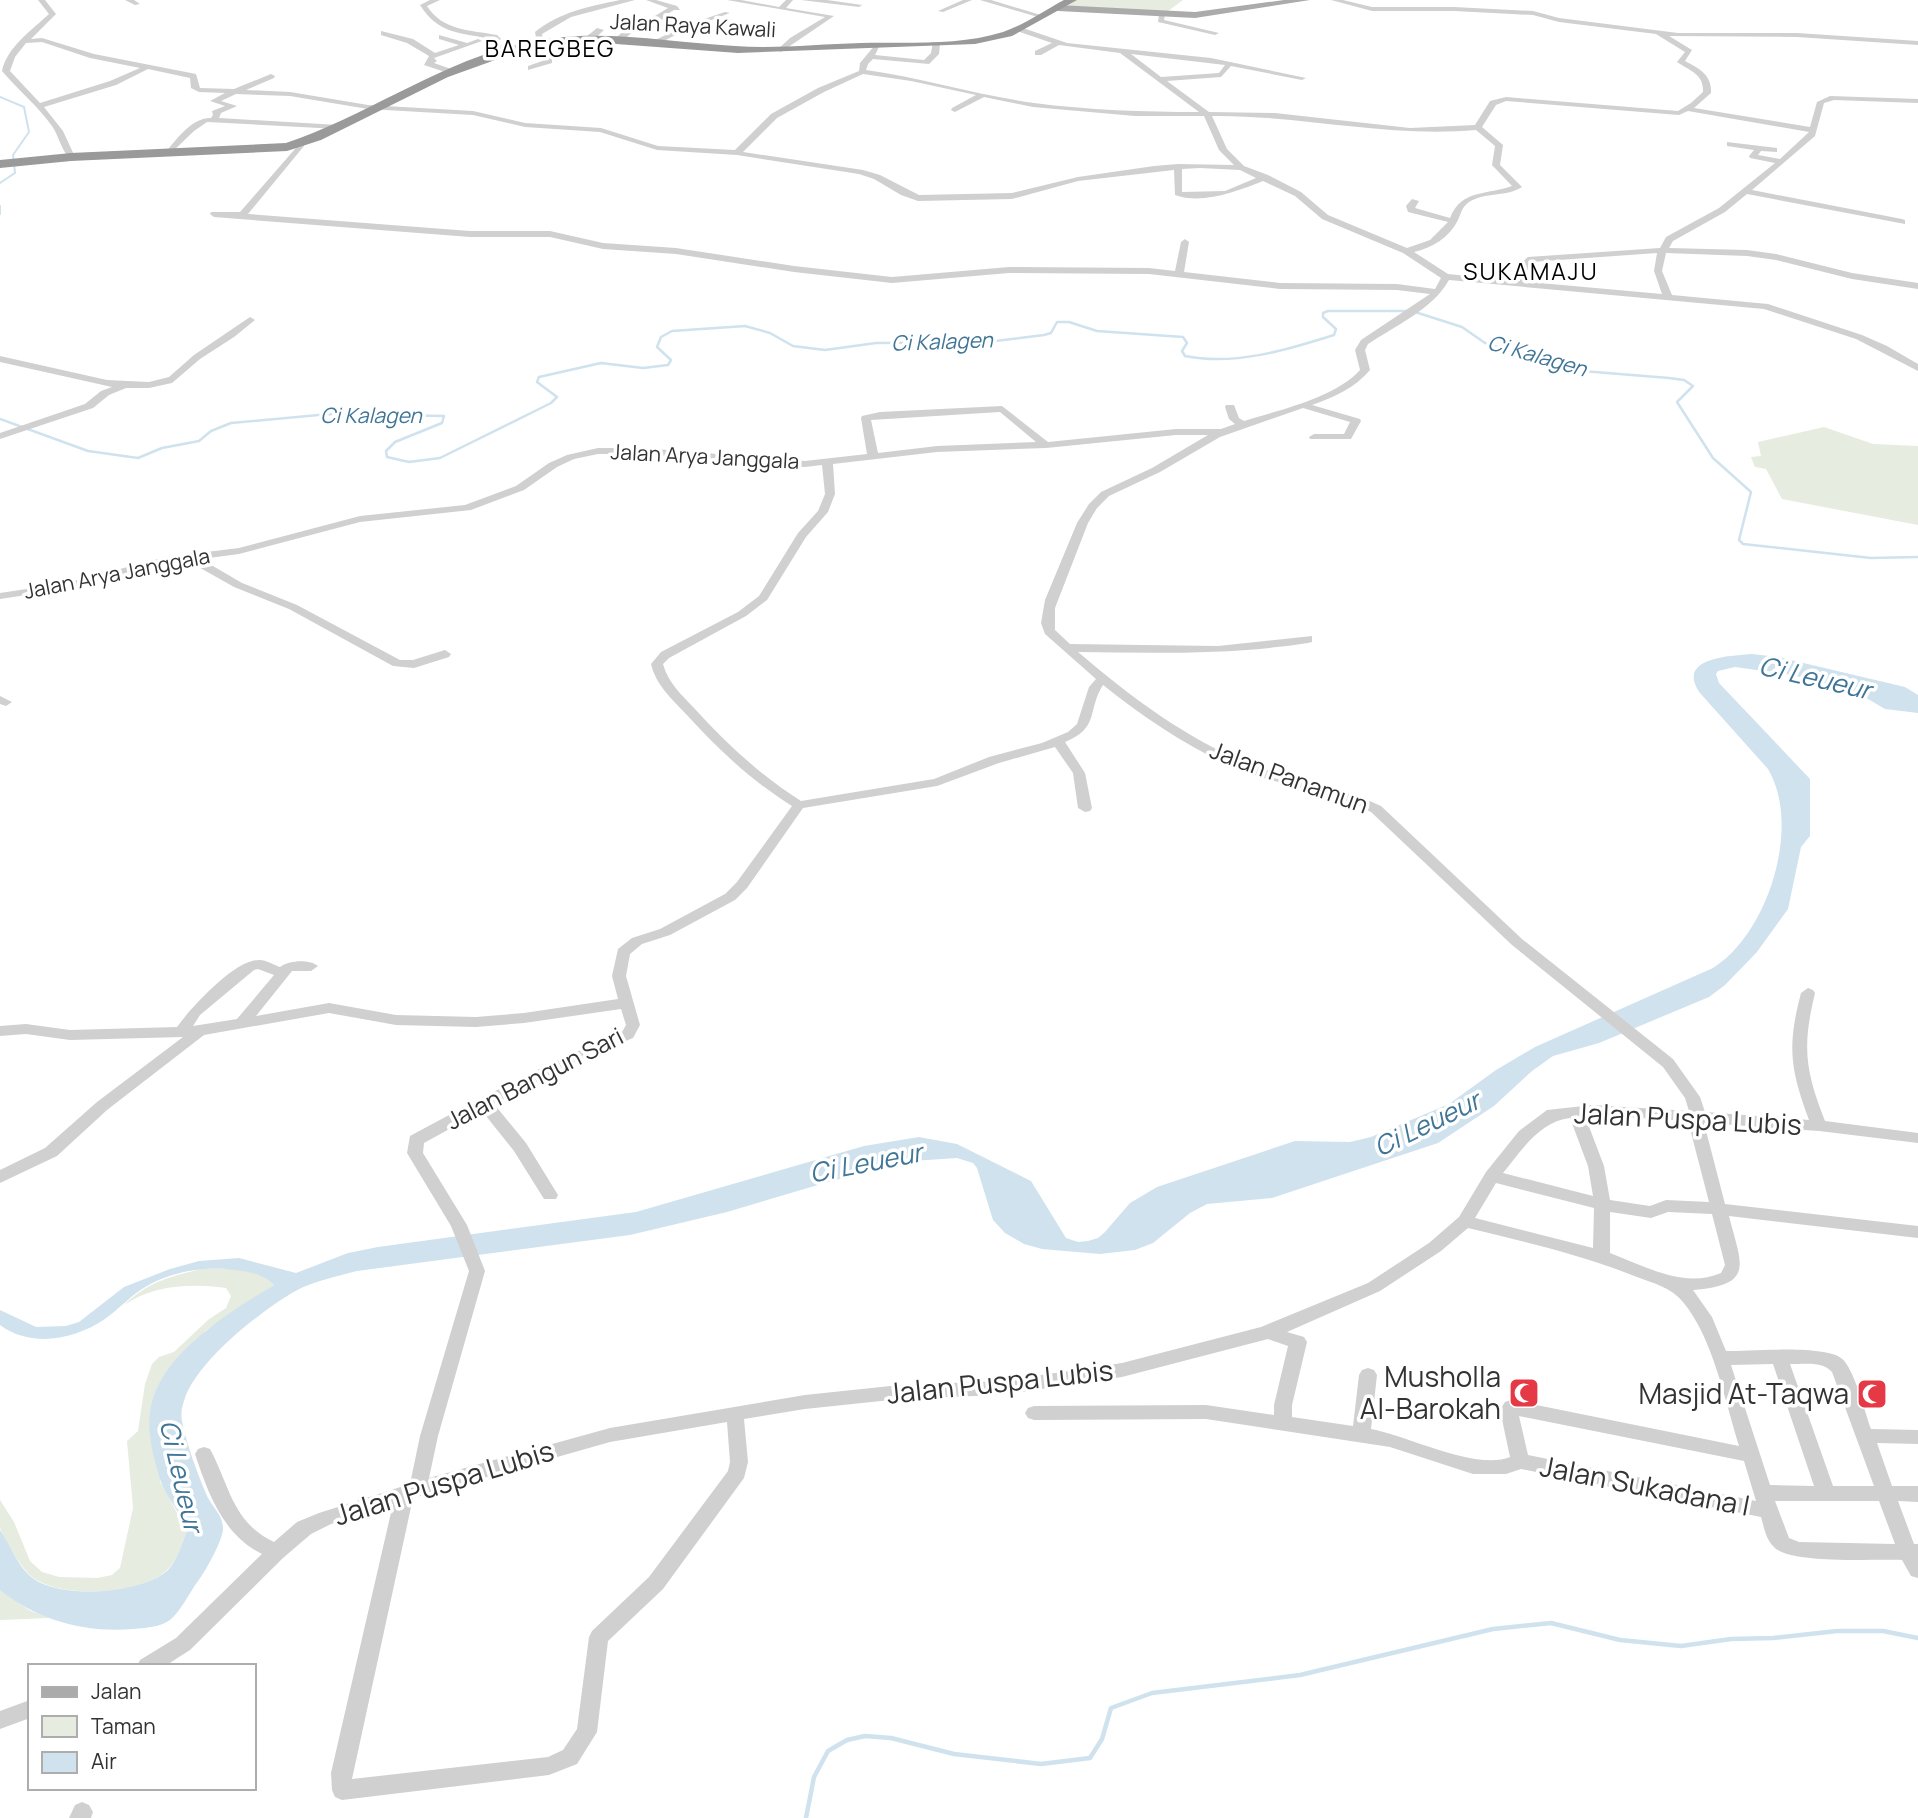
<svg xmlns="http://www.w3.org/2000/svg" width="1918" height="1818" font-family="Manrope,sans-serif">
	<rect width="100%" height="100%" fill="#fff"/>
	<g fill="#e6ecdf">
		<polygon points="1075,0 1183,0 1164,14 1066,6"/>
		<polygon points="1824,427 1873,444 1918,446 1918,525 1782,499 1766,469 1755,467 1751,457 1761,456 1758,442"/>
		<path d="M202,1269C225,1268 258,1267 274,1285L205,1331L160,1482L187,1531C182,1543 177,1561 168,1569C142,1595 60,1600 31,1576C24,1571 1,1536 0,1527C0,1518 0,1509 0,1500L14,1522L30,1561L42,1572L59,1577L97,1578L112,1575L120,1568L133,1508L127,1441L138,1431L145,1384L152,1364L159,1357L174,1352L208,1320L226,1308L231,1296L226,1288C191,1283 153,1285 124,1305C148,1282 171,1276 202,1269Z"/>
		<polygon points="0,1590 29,1610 49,1618 0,1620"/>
	</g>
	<path fill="#cfe2ee" d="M1752,654L1778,657L1905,687L1918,695V713L1885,709L1856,692L1792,675L1735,667L1718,671L1716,674L1719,683L1810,779V836L1801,847L1788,909L1757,952L1725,985L1709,997L1599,1043L1553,1056L1532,1071L1494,1106L1438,1143L1272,1198L1207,1204L1190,1213L1153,1243L1135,1250L1100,1254L1042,1249L1024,1244L1005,1233L993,1220L977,1168L973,1163L957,1158L912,1161L828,1182L727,1212L630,1235L357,1271C338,1276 319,1280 301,1288C266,1306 173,1376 182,1421C187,1446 197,1472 207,1496C213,1508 223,1515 223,1529C223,1540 205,1572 198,1581C189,1593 181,1611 170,1620C161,1627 144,1628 134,1629C85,1633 39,1621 0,1590V1530C9,1543 17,1564 29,1575C56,1601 142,1594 168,1570C177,1561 182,1543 187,1531C182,1512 165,1498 160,1479C153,1457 146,1429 151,1406C162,1353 231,1311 274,1285C264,1274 250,1272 235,1270C208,1265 170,1272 147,1286C131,1295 119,1309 105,1319C74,1340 31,1348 0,1325V1310L36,1327L66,1326L79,1322L124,1287L170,1269L199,1261L239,1258L296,1273L348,1253L378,1247L636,1212L864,1146L919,1137L957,1144L1031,1181L1066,1238L1078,1242L1088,1241L1098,1238L1105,1232L1130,1203L1157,1187L1295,1141L1350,1142L1371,1137L1449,1104L1496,1070L1535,1047L1713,968C1768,934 1802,826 1768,769L1700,693C1675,657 1731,656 1752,654Z"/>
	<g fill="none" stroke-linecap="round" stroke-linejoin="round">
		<g stroke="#cfe2ee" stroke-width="2">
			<polyline points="0,97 24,107 29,132 13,155 15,173 0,183"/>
			<polyline points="0,206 0,214"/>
		</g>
		<g stroke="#cfe2ee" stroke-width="2.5">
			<polyline points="1415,312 1462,327 1485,343 1570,370 1669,378 1684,380 1693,386 1677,402 1713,458 1751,492 1739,540 1743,544 1871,558 1918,557"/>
			<path d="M0,419L88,451L138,458L162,448L199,441L211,431L231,423L329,414L444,416L442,423L395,442L386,451L387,457L409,462L440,458L551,403L557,397L537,382L539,377L601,363L643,368L668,365L671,360L657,347L661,337L672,331L745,326L770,333L793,346L825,350L876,343L987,342L1044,335L1051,333L1057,322H1069L1097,331L1183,337L1187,343L1182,351L1185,356C1234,366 1287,350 1334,335L1336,329L1323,317V313L1328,311H1408"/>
		</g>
		<polyline stroke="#cfe2ee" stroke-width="4.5" points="806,1818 814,1777 828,1751 847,1740 865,1736 891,1738 954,1754 1041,1764 1090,1758 1102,1739 1111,1708 1152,1693 1300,1675 1493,1629 1551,1623 1620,1640 1681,1646 1731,1639 1773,1638 1837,1631 1883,1631 1918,1638"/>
		<g fill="#d0d0d0" fill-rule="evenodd">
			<path d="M38,0H45L56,14L31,39L42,38L94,54L196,74L200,88L234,89L271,74L275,76L274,78L246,90L290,92L368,105L473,111L525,123L601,128L658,146L735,150L771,114L818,88L859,71L860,63L875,45L879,47L875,55L924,60L931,53L933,42L940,44L939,54L929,64L873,59L868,64L866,70C922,78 977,95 1034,103C1088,110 1144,112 1199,112L1120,53L1059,45L1041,55H1035V51L1052,43L1017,31L1020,27L1067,43L1211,58L1306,78L1302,80L1231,66L1221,77L1167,81L1209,112L1275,113L1410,128L1475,125L1490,101L1506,97L1678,111L1691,103L1703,92C1704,74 1690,71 1677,62L1685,52L1656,34L1559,22L1533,15L1454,11H1372L1331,0H1343L1372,7H1454L1533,11L1559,18L1678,33H1797L1918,41V45L1797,37L1669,36L1692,50L1685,61C1700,69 1712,75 1711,93L1694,108L1810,127L1817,102L1830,96L1918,99V103L1834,100L1824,103L1815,136L1752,190L1902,219L1905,220V224L1747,194L1725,212L1673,241L1669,248L1747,250L1776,254L1852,273L1918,283V289L1852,279L1776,260L1747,256L1666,253L1662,271L1672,295L1768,304L1862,335L1887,346L1918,364V371L1856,339L1764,309L1449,280C1433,309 1395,326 1368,344L1365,350L1370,370C1355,388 1334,397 1312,405L1360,419L1361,421L1351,439H1310L1309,437L1314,434H1344L1350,422L1303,408L1220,437L1160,472L1109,496L1097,508L1088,523L1055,608V630L1070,644L1218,646L1312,636V642L1308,643C1231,655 1156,653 1078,652C1131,697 1191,743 1258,767C1299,782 1341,787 1381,806L1522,939L1673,1059L1700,1097L1705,1112L1809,1120C1790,1069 1787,1046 1801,993L1808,988L1813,990L1815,993C1802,1047 1805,1070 1825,1121L1918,1133V1143L1819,1131L1704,1123L1725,1204L1918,1226V1238L1729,1216C1741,1264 1756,1285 1693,1290L1712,1317L1726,1351C1750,1351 1823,1345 1841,1358C1854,1367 1865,1413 1871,1429L1918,1430V1444L1877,1443L1892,1486H1918V1502L1898,1501L1914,1544H1918V1578L1911,1576L1902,1560C1876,1559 1789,1564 1774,1547C1766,1540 1764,1527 1761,1517L1521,1469L1506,1474H1473L1390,1447L1206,1419L1034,1420L1028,1418L1025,1413L1028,1408L1034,1406L1206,1405L1274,1415V1405L1288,1346L1268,1339L1122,1377L1000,1395L900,1399L805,1409L744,1419L748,1462L744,1478L663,1589L608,1641L597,1732L577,1764L549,1775L342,1800L335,1797L332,1790L331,1773L393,1504L331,1524L311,1534L283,1558L190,1650L165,1666H137L140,1660L176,1638L262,1554C223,1535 208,1493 195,1454L198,1449L204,1447L210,1449C230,1486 232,1522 274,1542L297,1522L319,1513L410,1484L420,1436L469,1271L451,1226L407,1153L410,1136C480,1098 549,1062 622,1032L626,1025L621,1009L524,1023L476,1027L396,1025L329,1013L204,1035L107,1110L57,1156L0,1183V1170L45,1148L97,1102L183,1037L70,1040L26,1034L0,1036V1026L26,1024L70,1030L177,1027C190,1009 236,958 260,960C266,960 274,965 280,967C289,960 310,959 318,966L311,971H292L256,1016L329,1003L396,1015L476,1017L524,1013L618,999L612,976L618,949L632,938L660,929L725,894L737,882L792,806C750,780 717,748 685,713C671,698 656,685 651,664L661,652L738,612L759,596L798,533L818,511L825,494L822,465L805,467L643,454H598L574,459L557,467L524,490L471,510L360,522L239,554L201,559L242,583L297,605L400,660H413L445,650L451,654L449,657L414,668L393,666L289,609L234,587L188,561L166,563L66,589L0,599V593L66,583L166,557L239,548L360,516L465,505L516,486L549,463L567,455L598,448H643L805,461L867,454L861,418L862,416L880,412L1002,406L1048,442L1176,429H1221L1235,424L1229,419L1225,407L1226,405H1234L1239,418L1244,421C1279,410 1335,398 1360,370L1355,350L1361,340L1430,294L1397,290L1280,289L1149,274L1009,273L892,283L794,272L676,254L603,249L550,237H470L214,217L210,214L211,212H240L301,142H304V146L248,214L470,231H550L603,243L676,248L794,266L892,277L1009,267L1149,268L1175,271L1181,242L1185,239L1189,242L1184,272L1280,283L1397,284L1435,289L1441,278L1403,253L1322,219L1295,196L1263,181C1238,191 1202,205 1175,195L1174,170L1078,181L1012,199L918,201L901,195L874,179L859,174L737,155L657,150L600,132L525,127L473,115L368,109L290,96L236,94L221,101L237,106L221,113L219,118L338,125L342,127L338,129L207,122L194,131L169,155L165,153C176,140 192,117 211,118L213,115L212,111L225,106L210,101L225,93L199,92L191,88L190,78L148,69L116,85L44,107L63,131L75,157L71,159C62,153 59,136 52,126C38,106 18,90 2,71C7,47 32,30 49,14ZM42,42L90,58L140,68L110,81L40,103L10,71L15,57L26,43ZM1131,54L1225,65L1219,73L1161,77ZM863,74L911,81L976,95L952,108L951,110L955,112L984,97L1033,107L1135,116H1204L1219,150L1234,165L1178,164L1154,166L1078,177L1012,193L919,195L880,175L863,170L743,152L777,118L824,92ZM1506,101L1679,115L1688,111L1809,132L1780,159L1758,155L1761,151L1777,152V148L1727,142V146L1754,150L1749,156L1750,158L1775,163L1719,208L1666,237L1660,248L1528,257L1520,264V281L1448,274L1414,252C1432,248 1449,238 1458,220C1461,213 1462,207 1469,202C1485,192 1507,197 1522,187L1500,165L1503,145L1482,127L1496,105ZM1212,116C1301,115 1387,138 1476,130L1495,146L1492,165L1512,186C1488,195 1461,189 1450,218L1415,208L1419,201L1412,199L1406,206L1408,212L1448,222L1430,240L1407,248L1328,215L1301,192L1268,175L1244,166L1227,149ZM1200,168L1240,170L1256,178L1225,191L1182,192V169ZM1657,253L1654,271L1662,294L1529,282L1528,265L1531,262ZM1000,412L1036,442L937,446L878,453L871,420ZM1176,435H1208L1152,468L1101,492L1089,504L1077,523L1045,600L1041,623L1045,634L1096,679L1089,687L1077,724L1068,732L1042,743L989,757L934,779L801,801C760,775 727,744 694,708C682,695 668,683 663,664L669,658L746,616L767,600L806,537L828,512L835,494L833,464L937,452L1046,448ZM1103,685C1147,720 1197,754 1249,773C1290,788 1332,792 1371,812L1512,945L1663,1067L1685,1098L1689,1111L1593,1105L1547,1110L1519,1131L1486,1172L1459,1217L1429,1243L1368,1283L1261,1327L1122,1363L1000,1381L900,1385L805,1395L610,1428L429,1478L438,1436L485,1271L467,1225L423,1153L424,1143L482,1111L514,1151L544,1199H556L558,1195L526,1143L494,1104L574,1063L633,1038L640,1025L626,976L630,954L642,944L670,935L735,900L747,888L803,808L937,786L999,763L1055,747L1073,773L1078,808L1085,812L1090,811L1092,808L1085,773L1065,742C1100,728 1087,710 1103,685ZM258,969L274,975L237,1019L193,1026L200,1015L254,970ZM1593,1115L1688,1121L1709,1202L1666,1200L1650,1206L1610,1200L1604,1166L1585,1116ZM1570,1118L1588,1166L1593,1196L1503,1173C1521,1151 1540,1121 1570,1118ZM1496,1183L1594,1208L1593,1248L1475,1218ZM1610,1212L1651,1218L1668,1212L1712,1214L1725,1265L1721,1273C1683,1289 1645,1266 1610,1253ZM1468,1228C1525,1242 1582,1255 1637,1277C1653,1283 1672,1288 1683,1302C1713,1338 1725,1401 1739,1446L1511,1400L1505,1402L1500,1410L1510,1457C1477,1471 1408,1436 1371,1429L1377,1375L1374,1370L1368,1368L1362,1370L1359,1375L1353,1426L1292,1417V1405L1307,1342L1304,1337L1287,1332L1380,1291L1441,1251ZM1773,1364L1814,1486L1770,1485L1731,1365ZM1790,1364C1804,1364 1823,1361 1832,1372L1874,1486H1833ZM1519,1416L1744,1461L1756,1501L1528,1455ZM727,1422L730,1462L728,1471L649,1577L592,1631L589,1637L577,1729L563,1750L548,1757L352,1779L413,1498L610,1442ZM1775,1501H1879L1895,1544L1799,1542L1789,1538Z"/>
			<polygon points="125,0 134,0 140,4 135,5"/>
			<path d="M430,0H440L427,6C443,31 470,30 497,35L501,39L496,43L516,51L512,53L488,45L492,39C461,33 438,34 420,5Z"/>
			<path d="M620,0H635L571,17L542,34L544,45L537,43L535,32C559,12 591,6 620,0Z"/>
			<polygon points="646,0 656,0 677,6 680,10 674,10 664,16 695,22 725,12 730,13 687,29 654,46 651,42 687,25 655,18 655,16 668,8"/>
			<polygon points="727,0 741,0 779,7 786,0 793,0 786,8 834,16 781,52 777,50 790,38 825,17"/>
			<polygon points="801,0 827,0 862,5 859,7"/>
			<polygon points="963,0 972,0 943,12 938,11"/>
			<polygon points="980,0 991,0 1044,16 1041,18"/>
			<polygon points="1162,13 1165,15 1164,20 1219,33 1215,35 1158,22 1159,15"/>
			<polygon points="629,27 636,29 620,43 614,43 614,39"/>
			<polygon points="597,28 604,30 592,41 586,41 586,37"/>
			<polygon points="381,31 413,39 435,53 459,45 439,39 439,35 467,43 478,39 482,41 434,58 437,61 434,63 454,70 454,74 451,74 424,65 429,56 407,43 381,35"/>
			<polygon points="527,44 560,54 552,58 552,63 528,70 528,66 545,60 544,57 549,54 527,48"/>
			<polygon points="250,317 255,320 234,337 200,359 172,383 149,388 126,388 109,395 93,408 0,439 0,433 85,404 101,391 112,387 0,362 0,356 107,380 149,382 169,377 194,355"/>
			<polygon points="0,696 12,702 6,706 0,704"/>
			<polygon points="30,1700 30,1718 0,1729 0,1711"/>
			<polygon points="82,1802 89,1805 93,1812 91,1818 69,1818 75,1805"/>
		</g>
		<polygon fill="#ababab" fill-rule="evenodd" points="1284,0 1310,0 1195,18 1058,11 1053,8 1058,5 1195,12"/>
		<path fill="#9a9a9a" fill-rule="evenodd" d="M1064,0H1077L1012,36L975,44L738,53L589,42L553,44L509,55L448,77L321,140L287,151L71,161L0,168V160L71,153L286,143C376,113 458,48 555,38C614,31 676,43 735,46C776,49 820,44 861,43C907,42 959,46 1003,32C1024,25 1045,10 1064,0Z"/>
	</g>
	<defs>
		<g id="mosque-square" transform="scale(1.575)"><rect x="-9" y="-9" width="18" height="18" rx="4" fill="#e63946" stroke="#fff"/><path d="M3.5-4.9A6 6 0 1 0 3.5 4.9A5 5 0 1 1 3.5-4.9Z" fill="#fff"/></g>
	</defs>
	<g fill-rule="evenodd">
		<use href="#mosque-square" x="1524" y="1393"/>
		<use href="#mosque-square" x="1872" y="1394"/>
	</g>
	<g text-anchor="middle" stroke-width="7" stroke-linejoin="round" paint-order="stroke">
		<g font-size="21" fill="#333" stroke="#fff">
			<text transform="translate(693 26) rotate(3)" y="7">Jalan Raya Kawali</text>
			<text transform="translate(705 457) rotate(3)" y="7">Jalan Arya Janggala</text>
			<text transform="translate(117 574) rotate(-11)" y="7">Jalan Arya Janggala</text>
		</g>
		<g font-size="21" font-style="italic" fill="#3f7597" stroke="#fff">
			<text transform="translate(942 342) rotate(-2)" y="7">Ci Kalagen</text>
			<text transform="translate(1537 356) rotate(16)" y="7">Ci Kalagen</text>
			<text x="371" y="423">Ci Kalagen</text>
		</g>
		<g font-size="23" letter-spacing="2" fill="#000" stroke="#fff">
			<text x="550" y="57">BAREGBEG</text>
			<text x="1531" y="280">SUKAMAJU</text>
		</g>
		<g font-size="24" fill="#333" stroke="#fff">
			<text transform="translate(1289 778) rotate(20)" y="8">Jalan Panamun</text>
			<text transform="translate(535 1079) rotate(-27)" y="8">Jalan Bangun Sari</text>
		</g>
		<g font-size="26" font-style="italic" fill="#3f7597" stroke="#fff">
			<text transform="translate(1815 678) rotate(13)" y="9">Ci Leueur</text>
			<text transform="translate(1427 1124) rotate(-26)" y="9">Ci Leueur</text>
			<text transform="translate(866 1163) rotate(-11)" y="9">Ci Leueur</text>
			<text transform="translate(181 1476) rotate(77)" y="9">Ci Leueur</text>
		</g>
		<g font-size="28" fill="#333" stroke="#fff">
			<text transform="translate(1688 1119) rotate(3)" y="10">Jalan Puspa Lubis</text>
			<text transform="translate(1000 1382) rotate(-6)" y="10">Jalan Puspa Lubis</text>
			<text transform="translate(444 1483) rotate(-17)" y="10">Jalan Puspa Lubis</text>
			<text transform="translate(1645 1486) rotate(11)" y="10">Jalan Sukadana I</text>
		</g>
		<g font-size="28" fill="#333" stroke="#fff" text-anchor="end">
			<text x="1501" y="1387">Musholla<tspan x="1501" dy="32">Al-Barokah</tspan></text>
			<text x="1849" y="1404">Masjid At-Taqwa</text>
		</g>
	</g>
	<rect x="28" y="1664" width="228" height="126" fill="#ffffff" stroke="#adadad" stroke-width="2"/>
	<rect x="42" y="1687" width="35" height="10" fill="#ababab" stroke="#adadad" stroke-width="2"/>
	<text x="91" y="1699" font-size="21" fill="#333333">Jalan</text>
	<rect x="42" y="1716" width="35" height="21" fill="#e6ecdf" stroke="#adadad" stroke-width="2"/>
	<text x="91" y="1734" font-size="21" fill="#333333">Taman</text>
	<rect x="42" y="1752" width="35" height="21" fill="#cfe2ee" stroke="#adadad" stroke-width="2"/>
	<text x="91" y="1769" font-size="21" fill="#333333">Air</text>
</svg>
